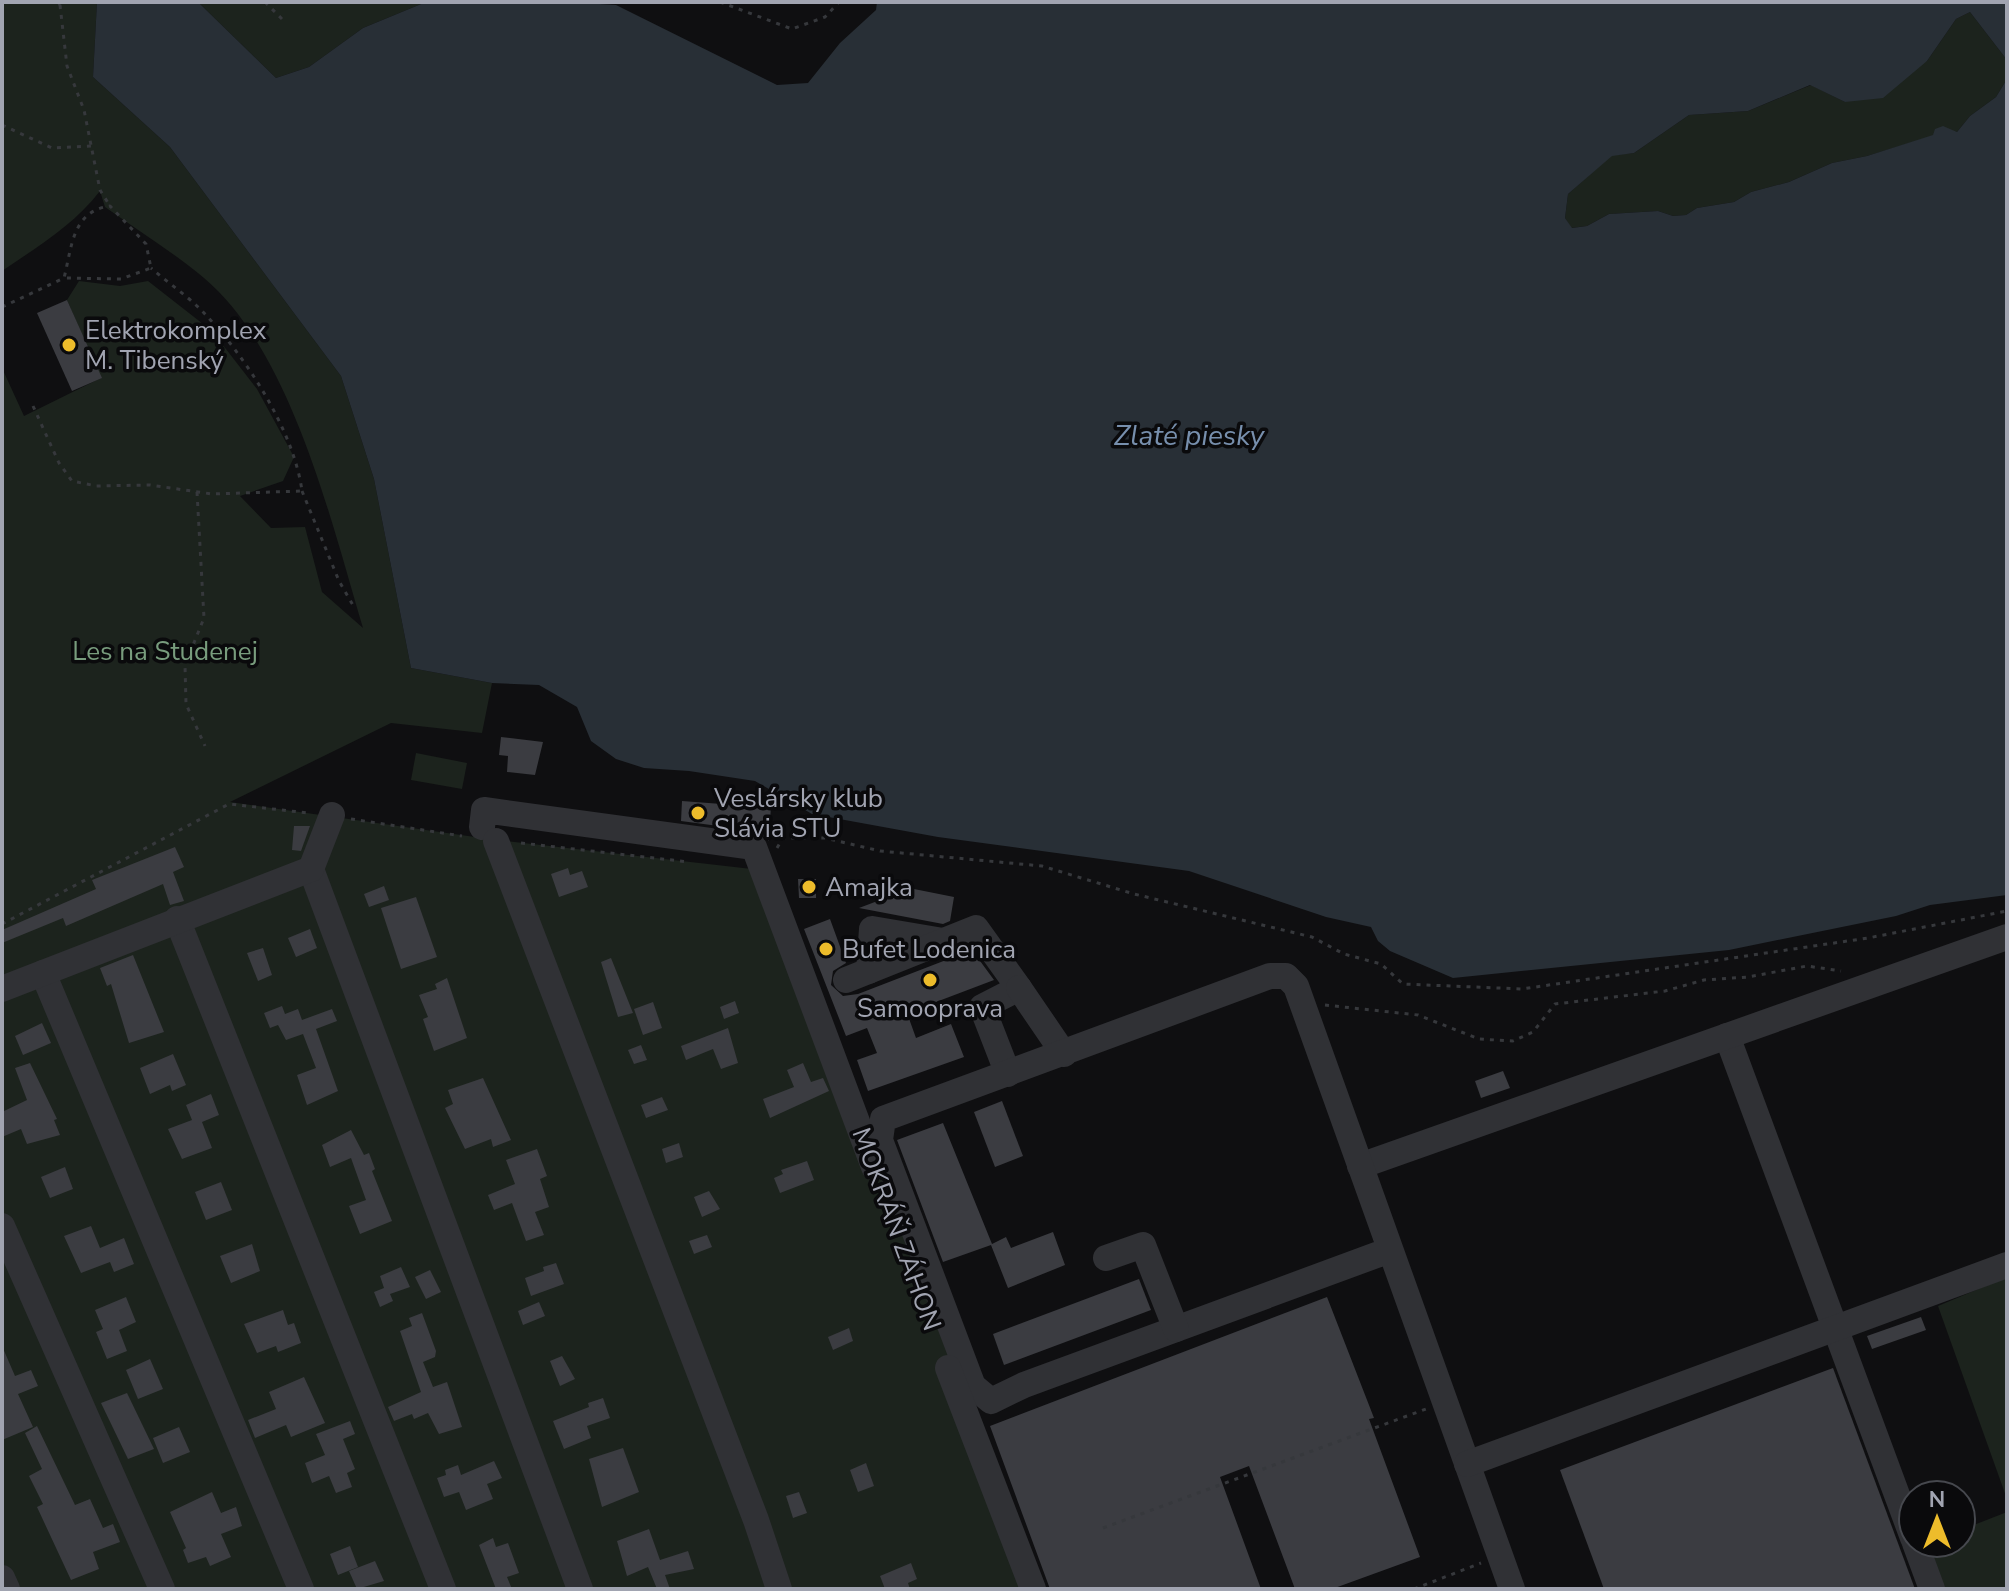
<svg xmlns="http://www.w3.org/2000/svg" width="2009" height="1591" font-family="'Nunito Sans',sans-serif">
	<rect width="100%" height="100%" fill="#0f0f11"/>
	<g fill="#1c231d">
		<path d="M2,2H97L93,77L170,147L341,376L374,479L411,668L492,683L482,733L391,723L230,802L496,840L752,869L783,903L1043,1589H2V368L24,416L101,378L67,300L79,281L120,286L148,281L212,331L257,389L294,457L283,481L240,496L271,528L305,527L322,592L363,628C331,521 291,351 204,278C173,252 137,230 105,207L100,191C74,225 37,247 2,271Z"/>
		<polygon points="198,2 426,2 363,28 309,67 276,78"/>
		<polygon points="1970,12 2007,60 2007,79 1996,97 1970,116 1957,132 1949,131 1867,156 1832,163 1789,182 1751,192 1734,202 1697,208 1686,215 1673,216 1658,211 1609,214 1587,226 1571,228 1565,218 1568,194 1612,155 1634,153 1689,115 1748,111 1811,85 1845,102 1927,61 1956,19"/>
		<polygon points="416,753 467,763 462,789 411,780"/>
		<polygon points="2007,1277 2007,1499 1938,1306"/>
		<polygon points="2007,1512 2007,1589 1940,1589 1929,1543 1961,1543 1961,1530"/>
	</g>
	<polygon fill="#282f36" points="97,2 198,2 276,78 309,67 363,28 426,2 566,2 616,5 777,85 808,83 840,43 876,10 877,2 2007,2 2007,60 1970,12 1956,19 1927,61 1883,98 1845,102 1810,85 1748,111 1689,115 1634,153 1612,156 1568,194 1565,218 1572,228 1587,226 1609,214 1658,211 1673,216 1686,215 1697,208 1734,202 1751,192 1789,182 1832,163 1867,156 1933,135 1935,129 1943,126 1957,132 1970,116 1996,97 2007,79 2007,895 1930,905 1896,916 1729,950 1453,978 1390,951 1378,941 1371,927 1326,917 1189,871 938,837 812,814 755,781 689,771 644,768 616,759 591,741 577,707 539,685 492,683 411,668 374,479 341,376 170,147 93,77"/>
	<g fill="#3b3c41">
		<polygon points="67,300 102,378 72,391 37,313"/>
		<polygon points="501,737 543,742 535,775 507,772 508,756 499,755"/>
		<polygon points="749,793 771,805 769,841 756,831 681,821 682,801 748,806"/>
		<polygon points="294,826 310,826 301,851 292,850"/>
		<polygon points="175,847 184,867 173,872 184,901 170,905 163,884 66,926 63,918 2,943 2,930 96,889 92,880"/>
		<polygon points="568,868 570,875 582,871 588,887 559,897 551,874"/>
		<polygon points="798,879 816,879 816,898 799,898"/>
		<polygon points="874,881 954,897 950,921 943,924 859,908 888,897 871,897"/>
		<polygon points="384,886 389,900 369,907 364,894"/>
		<polygon points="416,897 437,957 401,969 381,908"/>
		<polygon points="830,919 846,963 833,971 831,985 843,996 858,994 972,950 994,980 907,1013 916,1038 951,1024 964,1057 868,1091 857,1060 877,1053 867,1028 846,1036 804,929"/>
		<polygon points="310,929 317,948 296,957 288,938"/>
		<polygon points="263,948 272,975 258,981 247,953"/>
		<polygon points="133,955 164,1032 129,1043 111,984 107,986 100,968"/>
		<polygon points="611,958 633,1013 618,1017 601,962"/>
		<polygon points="447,978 467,1038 434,1051 423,1019 428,1017 419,995 437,989 435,984"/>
		<polygon points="735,1001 739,1013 724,1019 720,1007"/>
		<polygon points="653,1002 662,1028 643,1035 634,1009"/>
		<polygon points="282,1006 285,1014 298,1009 302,1020 332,1009 337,1021 316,1029 338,1091 307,1105 297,1075 316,1068 303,1034 286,1040 278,1025 270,1028 264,1013"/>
		<polygon points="42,1023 51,1043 23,1055 15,1036"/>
		<polygon points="728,1028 738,1063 721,1069 713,1049 686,1060 681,1046"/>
		<polygon points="641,1045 647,1060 634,1064 628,1050"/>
		<polygon points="173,1054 186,1085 172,1091 170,1085 150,1094 140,1068"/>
		<polygon points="30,1063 57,1119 54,1120 60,1135 27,1144 21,1129 2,1137 2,1112 27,1100 15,1068"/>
		<polygon points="803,1063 811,1082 823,1078 829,1091 770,1118 763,1099 794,1087 787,1070"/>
		<polygon points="1503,1071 1510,1088 1481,1098 1475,1081"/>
		<polygon points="483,1078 511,1140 493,1147 491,1139 465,1149 445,1108 453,1104 448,1090"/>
		<polygon points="211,1094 219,1115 202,1122 212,1148 182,1159 168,1129 192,1120 186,1105"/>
		<polygon points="662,1097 668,1110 646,1118 641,1105"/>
		<polygon points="1002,1101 1023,1156 995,1167 974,1112"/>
		<polygon points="943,1123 992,1244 1006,1237 1011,1248 1053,1232 1065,1265 1008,1288 991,1245 943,1262 897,1140"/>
		<polygon points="351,1130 364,1155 369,1153 375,1169 372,1171 392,1221 360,1234 349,1206 366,1200 351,1158 330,1167 322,1145"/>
		<polygon points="679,1143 683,1157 666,1163 662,1149"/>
		<polygon points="537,1149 547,1176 540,1179 549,1207 535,1212 544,1235 526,1241 512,1203 494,1210 488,1195 515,1184 506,1160"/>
		<polygon points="807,1161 814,1180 780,1193 774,1178 783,1174 781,1170"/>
		<polygon points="65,1167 73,1189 50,1198 41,1177"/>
		<polygon points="221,1182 232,1210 206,1220 195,1192"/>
		<polygon points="709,1191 720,1209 702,1217 694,1197"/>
		<polygon points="91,1226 100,1248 124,1238 134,1264 114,1272 110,1262 81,1273 64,1236"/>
		<polygon points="707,1235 712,1247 694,1254 689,1241"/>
		<polygon points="252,1244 260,1271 231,1283 220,1256"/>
		<polygon points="556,1263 564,1284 531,1296 525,1278 544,1271 543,1267"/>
		<polygon points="401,1267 410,1287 390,1294 393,1301 380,1307 374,1292 384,1288 380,1276"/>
		<polygon points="430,1270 441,1292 426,1299 415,1277"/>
		<polygon points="1139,1279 1151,1310 1004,1365 993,1334"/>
		<polygon points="126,1297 136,1322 119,1330 127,1351 107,1359 96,1332 103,1329 95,1310"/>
		<polygon points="1327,1297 1374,1418 1369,1419 1420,1557 1332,1589 1295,1589 1249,1466 1220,1477 1261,1589 1050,1589 990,1426"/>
		<polygon points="539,1302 545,1316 523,1325 518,1311"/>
		<polygon points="283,1310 288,1325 294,1323 301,1343 278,1352 276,1346 257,1353 244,1324"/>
		<polygon points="422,1313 436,1351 435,1357 423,1362 433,1387 447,1382 462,1427 439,1434 428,1413 414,1419 412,1414 394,1421 388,1407 421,1392 400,1331 412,1326 409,1318"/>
		<polygon points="1921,1317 1926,1330 1872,1349 1867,1336"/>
		<polygon points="849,1328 853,1341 833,1350 828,1337"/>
		<polygon points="2,1346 15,1376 31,1370 38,1386 18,1394 33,1427 2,1440"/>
		<polygon points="562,1356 575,1379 560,1386 550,1361"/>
		<polygon points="150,1359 163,1389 138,1399 126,1370"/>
		<polygon points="1833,1368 1915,1589 1604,1589 1560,1470"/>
		<polygon points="304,1377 325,1423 291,1437 286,1425 255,1438 248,1420 276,1409 269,1392"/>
		<polygon points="127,1393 154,1449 128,1459 101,1403"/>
		<polygon points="603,1398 610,1418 587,1426 591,1438 564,1449 553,1421 589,1407 588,1403"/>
		<polygon points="350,1421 355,1434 343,1439 355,1469 347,1473 352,1487 336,1493 329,1476 312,1483 305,1463 325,1455 316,1434"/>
		<polygon points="37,1426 75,1505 90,1499 103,1528 113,1524 120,1542 93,1552 99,1569 71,1580 37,1507 43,1504 29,1476 42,1469 25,1433"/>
		<polygon points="179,1427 190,1452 163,1463 153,1438"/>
		<polygon points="623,1448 639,1492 602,1507 589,1459"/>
		<polygon points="494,1461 502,1478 487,1484 493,1499 466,1510 459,1492 444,1497 437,1478 446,1475 445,1470 458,1465 461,1475"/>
		<polygon points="866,1463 874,1486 858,1492 850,1470"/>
		<polygon points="212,1492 221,1513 236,1507 242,1526 221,1534 231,1557 210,1566 206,1557 188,1563 183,1550 186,1548 170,1512"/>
		<polygon points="799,1492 807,1513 793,1518 786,1496"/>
		<polygon points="649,1529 660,1560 688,1551 694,1569 665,1575 670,1589 657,1589 648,1567 627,1576 617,1541"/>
		<polygon points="493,1538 496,1547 508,1543 519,1573 507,1577 512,1589 496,1589 479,1545"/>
		<polygon points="350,1546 358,1567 338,1575 330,1554"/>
		<polygon points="375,1561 384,1581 357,1589 349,1571"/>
		<polygon points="911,1563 917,1579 908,1583 910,1589 885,1589 880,1576"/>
	</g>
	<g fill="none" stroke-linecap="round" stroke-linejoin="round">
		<g stroke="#36383c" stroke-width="3" stroke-dasharray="4 6" stroke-linecap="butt">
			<polyline points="58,2 60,5 65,2"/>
			<polyline points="265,2 283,20"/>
			<polyline points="720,2 792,29 825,17 839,2"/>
			<polyline points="60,5 67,66 84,110 100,190 110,206"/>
			<polyline points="2,125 52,148 91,146"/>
			<path d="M2,307L64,278C72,247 72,211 110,206L146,244L151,268L121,279L64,278"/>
			<path d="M33,406L59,463L72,481L96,486L150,485L212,494L302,491C294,431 246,357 204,313C188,296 168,283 151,268"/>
			<polyline points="302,491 339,581 354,607"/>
			<polyline points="197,492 204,618 185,665 186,704 205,746"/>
			<polyline points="351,819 462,836"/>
			<polyline points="521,843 689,862"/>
			<polyline points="777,848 783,838 825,838 880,851 1042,866 1134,894 1312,937 1344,954 1381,964 1403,984 1522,989 1868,938 2007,911"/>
			<polyline points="2,924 229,804 308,813"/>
			<polyline points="1325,1005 1418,1015 1479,1039 1513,1041 1533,1032 1555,1004 1665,991 1704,980 1748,977 1807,966 1841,971"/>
			<polyline points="1103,1528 1426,1409"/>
			<polyline points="1414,1589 1481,1563"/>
		</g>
		<g stroke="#303135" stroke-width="26">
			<polyline points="482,827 484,810 754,847 874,1167"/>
			<polyline points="496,841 756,1520 779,1589"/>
			<polyline points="311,869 580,1589"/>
			<polyline points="177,919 443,1589"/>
			<polyline points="869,971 872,929 943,941"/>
			<polyline points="43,973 301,1589"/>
			<polyline points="846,980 976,928 1019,988 982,1007 1008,1074"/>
			<polyline points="1019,988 1064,1054"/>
			<polyline points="2,989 311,869 332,815"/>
			<polyline points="1727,1036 1913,1538"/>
			<polyline points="1360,1166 2007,937"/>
			<polyline points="2,1226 162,1589"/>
			<polyline points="1390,1250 1024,1385 991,1401 973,1386 880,1140 883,1119 1270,976 1286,976 1296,986 1512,1589"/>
			<polyline points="1106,1258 1143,1245 1176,1329"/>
			<polyline points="948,1368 1033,1589"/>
			<polyline points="1467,1464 2007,1265"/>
			<polyline points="1915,1543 1932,1589"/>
			<polyline points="2,1578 7,1589"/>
		</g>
	</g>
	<g fill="#edbc2b" stroke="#0a0a0c" stroke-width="3">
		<circle cx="69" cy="345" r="8"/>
		<circle cx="698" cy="813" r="8"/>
		<circle cx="809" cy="887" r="8"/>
		<circle cx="826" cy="949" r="8"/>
		<circle cx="930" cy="980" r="8"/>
	</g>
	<g text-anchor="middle" stroke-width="7" stroke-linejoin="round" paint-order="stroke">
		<g font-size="26" fill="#a1a4b1" stroke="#0a0a0c" text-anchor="start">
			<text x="85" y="339">Elektrokomplex<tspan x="85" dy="30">M. Tibenský</tspan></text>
			<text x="714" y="807">Veslársky klub<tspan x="714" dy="30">Slávia STU</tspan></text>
			<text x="825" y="896">Amajka</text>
			<text x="842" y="958">Bufet Lodenica</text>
			<text x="930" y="1017" text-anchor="middle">Samooprava</text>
		</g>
		<g font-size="26" fill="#789c7d" stroke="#0a0a0c">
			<text x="165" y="660">Les na Studenej</text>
		</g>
		<g font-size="26" fill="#a1a4b1" stroke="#0a0a0c">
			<text transform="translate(897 1229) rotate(70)" y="9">MOKRÁŇ ZÁHON</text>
		</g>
		<g font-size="28" font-style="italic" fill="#778fad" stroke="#0a0a0c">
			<text x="1189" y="445">Zlaté piesky</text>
		</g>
	</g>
	<rect width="2009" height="1591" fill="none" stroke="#a1a4b1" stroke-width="8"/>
	<g transform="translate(1937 1519)"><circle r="38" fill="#0a0a0c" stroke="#46484e" stroke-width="2"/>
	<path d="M0-6L14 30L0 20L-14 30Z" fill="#edbc2b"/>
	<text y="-12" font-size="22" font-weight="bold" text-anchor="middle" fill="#a1a4b1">N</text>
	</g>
</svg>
